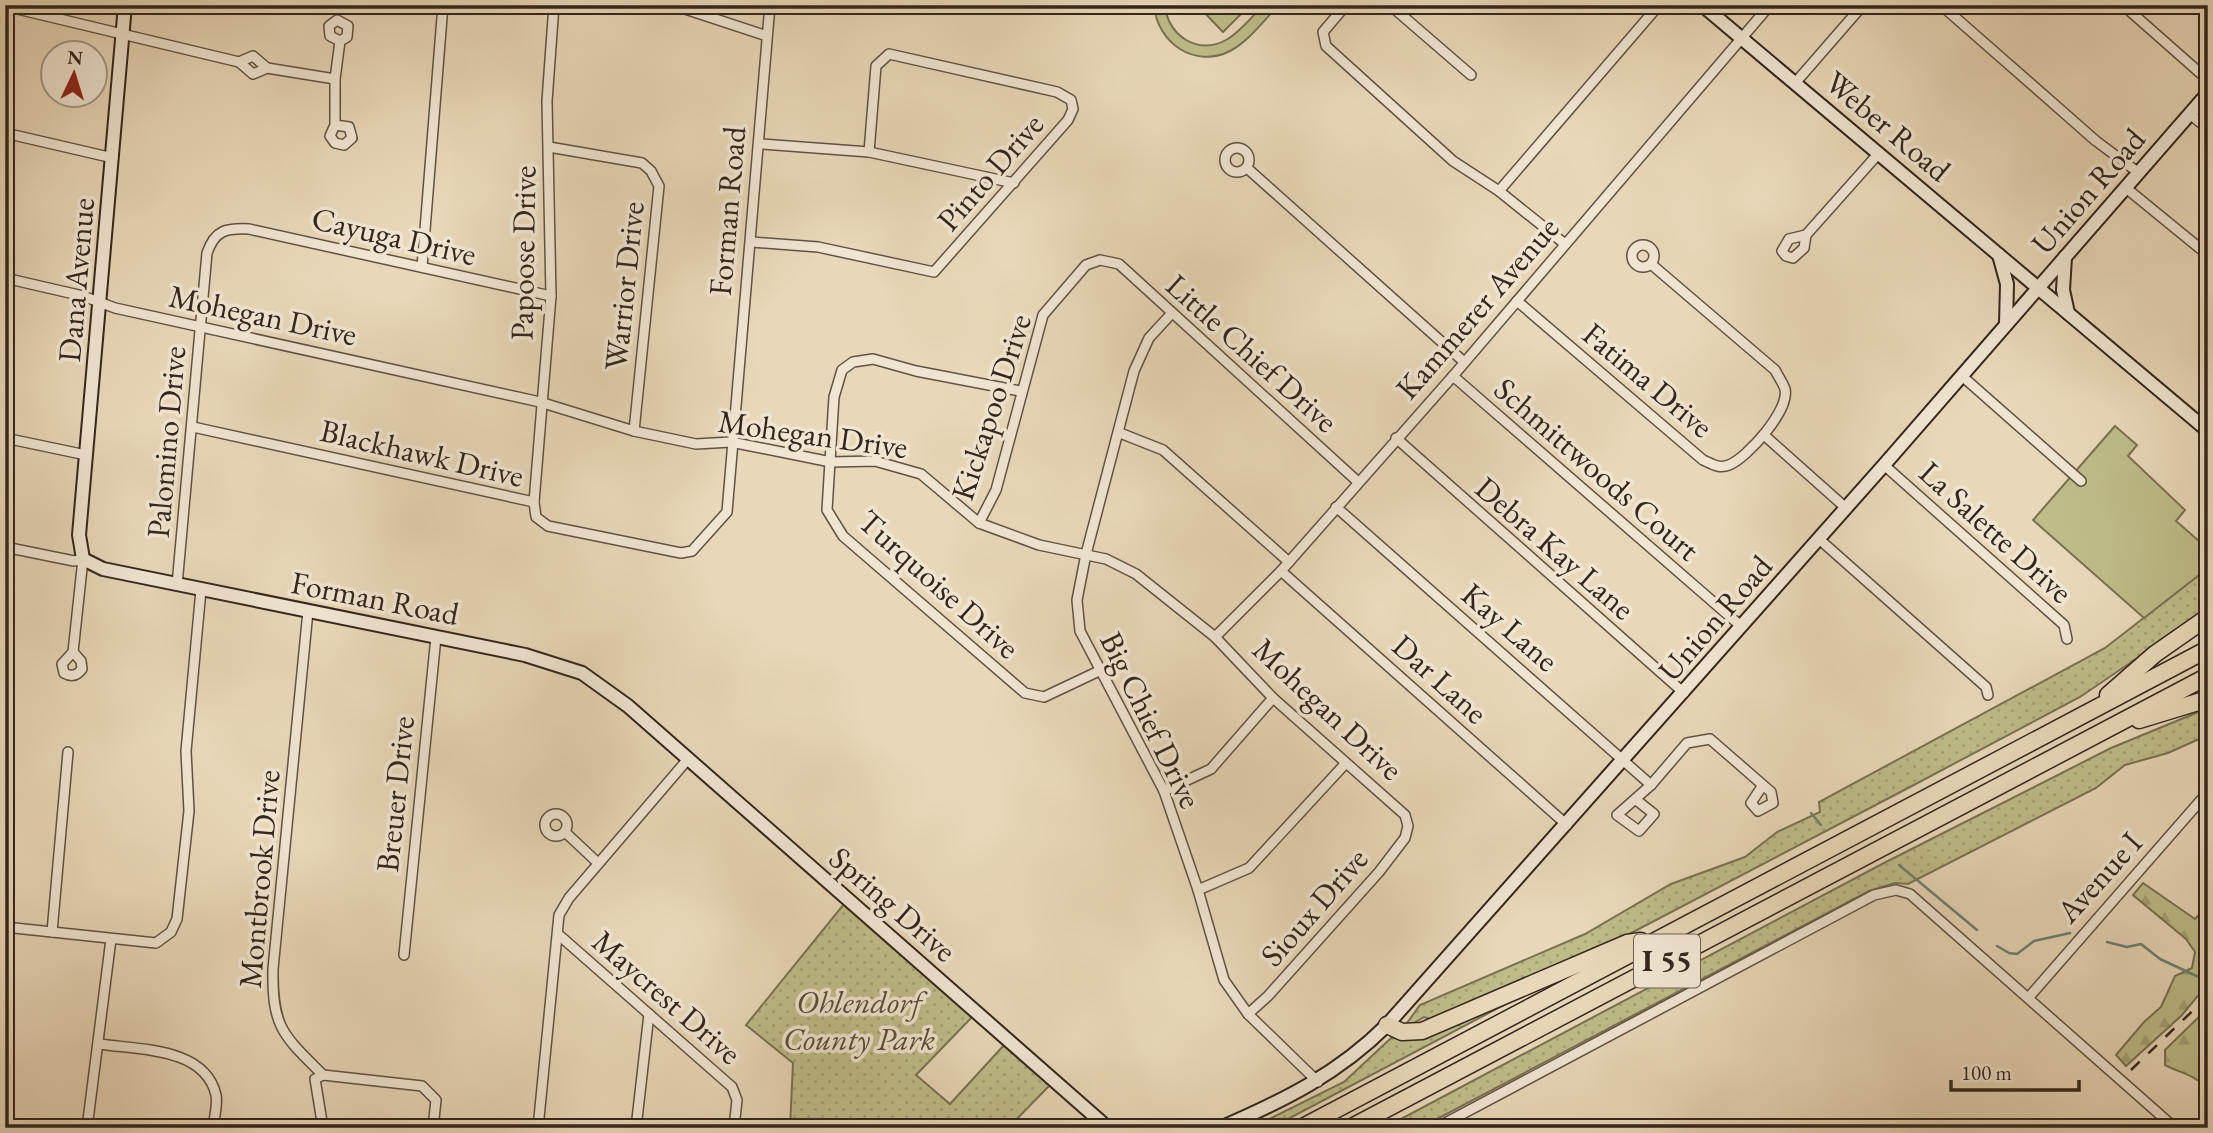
<svg xmlns="http://www.w3.org/2000/svg" width="2213" height="1133" font-family="'EB Garamond',serif">
	<defs>
		<pattern id="green-dots" width="8" height="8" patternUnits="userSpaceOnUse" patternTransform="scale(1.75)"><rect width="8" height="8" fill="#bebc89"/><path d="M2 2h.1M6 6h.1" fill="none" stroke="#a4a176" stroke-width="1.8" stroke-linecap="round"/></pattern>
		<pattern id="forest-firs" width="22" height="20" patternUnits="userSpaceOnUse" patternTransform="scale(1.75)"><rect width="22" height="20" fill="#bebc89"/><path d="M5 1l3.5 6h-7zM16 11l3.5 6h-7z" fill="#a4a176"/></pattern>
	</defs>
	<rect width="100%" height="100%" fill="#e8d7b8"/>
	<filter id="stains"><feTurbulence type="fractalNoise" baseFrequency=".00286" numOctaves="4"/><feColorMatrix values="0 0 0 0 .2 0 0 0 0 .09 0 0 0 0 .02 0 0 0 .5 -.17"/></filter>
	<radialGradient id="worn" r=".72"><stop offset=".6" stop-color="#630" stop-opacity="0"/><stop offset="1" stop-color="#630" stop-opacity=".3"/></radialGradient>
	<g fill="url(#green-dots)" stroke="#787153" stroke-width="2">
		<polygon points="2208,568 2208,610 2080,697 1910,787 1616,941 1430,1019 1424,1017 1409,1026 1407,1023 1420,1005 1585,934 1671,884 1745,857 1777,832 1820,812 1819,802 2105,648"/>
		<polygon points="2208,708 2208,735 2168,753 2125,765 2096,788 1908,884 1895,883 1869,891 1420,1128 1384,1128 1884,863 2111,748"/>
		<polygon points="844,904 973,1016 916,1075 950,1104 1005,1044 1051,1084 1008,1128 790,1128 793,1063 746,1025"/>
		<polygon points="1521,996 1271,1128 1251,1128 1344,1082 1391,1038 1417,1039"/>
	</g>
	<g fill="url(#forest-firs)" stroke="#787153" stroke-width="2">
		<polygon points="2143,883 2195,919 2208,905 2208,984 2181,1016 2126,1066 2116,1055 2144,1022 2161,1007 2175,976 2192,968 2195,952 2186,939 2133,895"/>
		<path d="M2208,1008V1128L2200,1120L2205,1086C2192,1074 2180,1073 2165,1065V1050Z"/>
	</g>
	<g fill="#bebc89" stroke="#787153" stroke-width="2">
		<path d="M1154,5H1165C1167,35 1198,56 1226,40C1240,32 1252,17 1263,5H1279C1264,20 1249,41 1230,51C1195,69 1157,43 1154,5Z"/>
		<polygon points="1197,5 1250,5 1223,32"/>
		<polygon points="2115,426 2137,445 2128,456 2185,510 2176,521 2208,549 2208,568 2144,618 2033,520"/>
	</g>
	<g fill="none" stroke-linecap="round" stroke-linejoin="round">
		<g stroke="#707f72" stroke-width="2.5">
			<polyline points="1811,813 1821,825"/>
			<polyline points="1899,865 1977,930"/>
			<polyline points="2107,942 2127,947 2141,944 2160,959 2205,980"/>
			<polyline points="1997,946 2009,953 2017,954 2034,941 2070,933"/>
		</g>
		<g stroke="#605244" stroke-width="12">
			<g id="street">
				<polyline points="647,5 660,5"/>
				<polyline points="673,5 767,36"/>
				<polyline points="1346,5 1323,32 1326,46 1453,161 1499,191 1565,244"/>
				<polyline points="1390,5 1471,75"/>
				<polyline points="1941,5 2096,141 2139,173"/>
				<polyline points="2123,5 2208,80"/>
				<polyline points="5,6 239,62 253,74 267,68 335,79"/>
				<polyline points="239,62 253,56 267,68"/>
				<polyline points="1796,82 1863,5"/>
				<polyline points="2190,114 2208,129"/>
				<polyline points="335,125 349,127 352,138 344,145 335,143 330,136 335,125 335,79 340,41 347,37 348,26 337,20 329,26 330,36 340,41"/>
				<polyline points="5,133 113,158"/>
				<polyline points="761,144 869,152 1014,183"/>
				<polyline points="549,147 642,163 651,171 659,186 634,431"/>
				<circle cx="1237" cy="160" r="12"/>
				<polyline points="1247,168 1463,361"/>
				<polyline points="2126,188 2208,255"/>
				<polyline points="1499,191 1659,5"/>
				<polyline points="1806,235 1804,248 1793,258 1786,256 1782,251 1789,239 1806,235 1879,153"/>
				<polyline points="752,242 818,247 934,272 1068,120 1073,109 1071,100 1057,92 889,54 876,66 869,152"/>
				<circle cx="1643" cy="256" r="11"/>
				<polyline points="422,267 443,5"/>
				<polyline points="5,278 83,296 115,308 540,402 634,431 696,444 731,442 831,462 875,461 921,474 979,523 1039,545 1106,559 1136,574 1215,637 1273,698 1405,815 1408,826 1405,838 1379,872 1268,996 1248,1014"/>
				<path d="M1517,301L1703,460C1712,464 1719,469 1729,465C1747,458 1790,410 1785,389C1783,383 1778,376 1775,370L1651,264"/>
				<polyline points="1172,313 1149,338 1134,371 1086,554 1077,600 1080,631 1164,791 1198,890 1224,980 1248,1014 1318,1082"/>
				<polyline points="1453,376 1742,627"/>
				<polyline points="1962,376 2081,481"/>
				<polyline points="1020,391 916,371 873,359 853,362 842,370 834,397 827,510 843,536 1025,693 1044,697 1099,671"/>
				<polyline points="193,427 534,502 536,517 548,526 681,553 692,551 727,512 770,5"/>
				<polyline points="1120,433 1163,450 1289,562"/>
				<polyline points="1764,435 1846,508"/>
				<polyline points="5,438 86,455"/>
				<polyline points="1396,438 1684,693"/>
				<polyline points="1884,465 2064,625 2067,639"/>
				<polyline points="534,502 551,296 547,101 554,5"/>
				<polyline points="1336,507 1651,785"/>
				<polyline points="979,523 996,490 1043,315 1086,265 1100,260 1119,264 1357,481"/>
				<polyline points="1819,539 1986,687 1988,695"/>
				<path d="M5,547L74,561L83,559L73,652L62,664L64,673C71,677 77,676 82,669L81,661L73,652"/>
				<polyline points="1281,571 1567,825"/>
				<path d="M177,585L207,253C215,230 226,228 249,229L551,296"/>
				<path d="M308,611L273,969C272,1028 283,1035 323,1075L315,1079L323,1128"/>
				<polyline points="1215,637 1281,571 1453,376 1770,5"/>
				<polyline points="1164,791 1211,769 1273,698"/>
				<polyline points="1635,799 1654,814 1639,831 1617,815 1651,785 1687,743 1710,739 1771,792 1773,803 1758,811 1751,803 1763,785"/>
				<circle cx="556" cy="825" r="11"/>
				<polyline points="565,832 598,863"/>
				<polyline points="1198,890 1249,868 1346,763"/>
				<polyline points="5,927 156,943 171,932 177,919 189,811 186,751 201,590"/>
				<polyline points="52,932 68,752"/>
				<polyline points="559,935 732,1087 737,1100 734,1128"/>
				<polyline points="404,955 436,637"/>
				<polyline points="2029,997 2208,792"/>
				<path d="M100,1044C139,1050 205,1047 216,1095C218,1105 214,1118 213,1128"/>
				<polyline points="323,1075 422,1086 436,1100 433,1128"/>
				<polyline points="87,1128 111,939"/>
				<polyline points="538,1128 559,915 569,898 688,759"/>
				<polyline points="636,1128 649,1014"/>
				<polyline points="1436,1128 1874,895 1896,890 1910,894 2175,1128"/>
			</g>
		</g>
		<g stroke="#33261d" stroke-width="16">
			<g id="secondary">
				<polyline points="125,5 79,535 83,559 103,569 525,655 582,673 628,706 1108,1128"/>
				<polyline points="1702,5 2208,431"/>
				<polyline points="1999,255 2007,284 2006,324"/>
				<polyline points="2065,257 2063,290 2068,313"/>
				<path d="M1220,1128C1283,1101 1338,1074 1387,1025L1884,465L2208,93"/>
			</g>
		</g>
		<g stroke="#33261d" stroke-width="19">
			<g id="highway">
				<polyline points="2108,695 2155,654 2208,617"/>
				<polyline points="2139,720 2208,699"/>
				<polyline points="1387,1025 1402,1032 1422,1031 1627,943 1641,941"/>
				<polyline points="1301,1128 2208,649"/>
				<polyline points="1350,1128 2208,676"/>
			</g>
		</g>
		<use href="#street" stroke="#f0e5d1" stroke-width="9"/>
		<use href="#secondary" stroke="#f0e5d1" stroke-width="12"/>
		<use href="#highway" stroke="#e8d7b8" stroke-width="16"/>
		<polyline stroke="#33261d" stroke-width="2.5" stroke-dasharray="12 12" stroke-linecap="butt" points="2131,1070 2208,996"/>
	</g>
	<g text-anchor="middle" stroke-width="7" stroke-linejoin="round" paint-order="stroke">
		<rect fill="#f0e5d1" stroke="#6c5f53" stroke-width="2" x="1634" y="934.5" width="66" height="53" rx="5"/>
		<g font-size="30" font-weight="bold" fill="#33261d">
			<text x="1667" y="971">I 55</text>
		</g>
		<g font-size="32" fill="#33261d" stroke="#f0e5d1">
			<text transform="translate(1888 126) rotate(40)" y="11">Weber Road</text>
			<text transform="translate(990 172) rotate(-49)" y="11">Pinto Drive</text>
			<text transform="translate(2088 191) rotate(-49)" y="11">Union Road</text>
			<text transform="translate(727 211) rotate(-85)" y="11">Forman Road</text>
			<text transform="translate(394 236) rotate(13)" y="11">Cayuga Drive</text>
			<text transform="translate(523 253) rotate(-89)" y="11">Papoose Drive</text>
			<text transform="translate(76 280) rotate(-85)" y="11">Dana Avenue</text>
			<text transform="translate(624 286) rotate(-84)" y="11">Warrior Drive</text>
			<text transform="translate(1477 308) rotate(-49)" y="11">Kammerer Avenue</text>
			<text transform="translate(263 315) rotate(12)" y="11">Mohegan Drive</text>
			<text transform="translate(1252 353) rotate(42)" y="11">Little Chief Drive</text>
			<text transform="translate(1648 380) rotate(40)" y="11">Fatima Drive</text>
			<text transform="translate(991 407) rotate(-72)" y="11">Kickapoo Drive</text>
			<text transform="translate(813 434) rotate(8)" y="11">Mohegan Drive</text>
			<text transform="translate(166 442) rotate(-85)" y="11">Palomino Drive</text>
			<text transform="translate(422 453) rotate(13)" y="11">Blackhawk Drive</text>
			<text transform="translate(1597 469) rotate(41)" y="11">Schmittwoods Court</text>
			<text transform="translate(1996 532) rotate(42)" y="11">La Salette Drive</text>
			<text transform="translate(1555 548) rotate(41)" y="11">Debra Kay Lane</text>
			<text transform="translate(939 584) rotate(42)" y="11">Turquoise Drive</text>
			<text transform="translate(375 598) rotate(11)" y="11">Forman Road</text>
			<text transform="translate(1715 618) rotate(-49)" y="11">Union Road</text>
			<text transform="translate(1510 627) rotate(41)" y="11">Kay Lane</text>
			<text transform="translate(1440 679) rotate(42)" y="11">Dar Lane</text>
			<text transform="translate(1328 709) rotate(43)" y="11">Mohegan Drive</text>
			<text transform="translate(1151 720) rotate(64)" y="11">Big Chief Drive</text>
			<text transform="translate(395 794) rotate(-84)" y="11">Breuer Drive</text>
			<text transform="translate(2099 877) rotate(-48)" y="11">Avenue I</text>
			<text transform="translate(259 879) rotate(-85)" y="11">Montbrook Drive</text>
			<text transform="translate(893 904) rotate(41)" y="11">Spring Drive</text>
			<text transform="translate(1314 907) rotate(-49)" y="11">Sioux Drive</text>
			<text transform="translate(667 997) rotate(41)" y="11">Maycrest Drive</text>
		</g>
		<g font-size="32" font-style="italic" fill="#564c38" stroke="#f0e5d1">
			<text x="859" y="1013">Ohlendorf<tspan x="859" dy="37">County Park</tspan></text>
		</g>
	</g>
	<rect width="2213" height="1133" fill="none" stroke="#e8d7b8" stroke-width="28"/>
	<rect x="7" y="7" width="2199" height="1119" fill="none" stroke="#33261d" stroke-width="3.5"/>
	<rect x="14" y="14" width="2185" height="1105" fill="none" stroke="#33261d" stroke-width="2"/>
	<g transform="translate(74 74) rotate(4)"><circle r="33" fill="#f0e5d1" stroke="#a49989" stroke-width="2"/>
	<path d="M0-5L12 26L0 18L-12 26Z" fill="#8f2418"/>
	<text y="-10" font-size="19" font-weight="bold" text-anchor="middle" fill="#33261d">N</text>
	</g>
	<path d="M1951 1080v10h128v-10" fill="none" stroke="#33261d" stroke-width="3.5"/>
	<text x="1961" y="1080" font-size="21" fill="#33261d" stroke="#f0e5d1" stroke-width="5" paint-order="stroke">100 m</text>
	<rect width="100%" height="100%" filter="url(#stains)"/>
	<rect width="100%" height="100%" fill="url(#worn)"/>
</svg>
